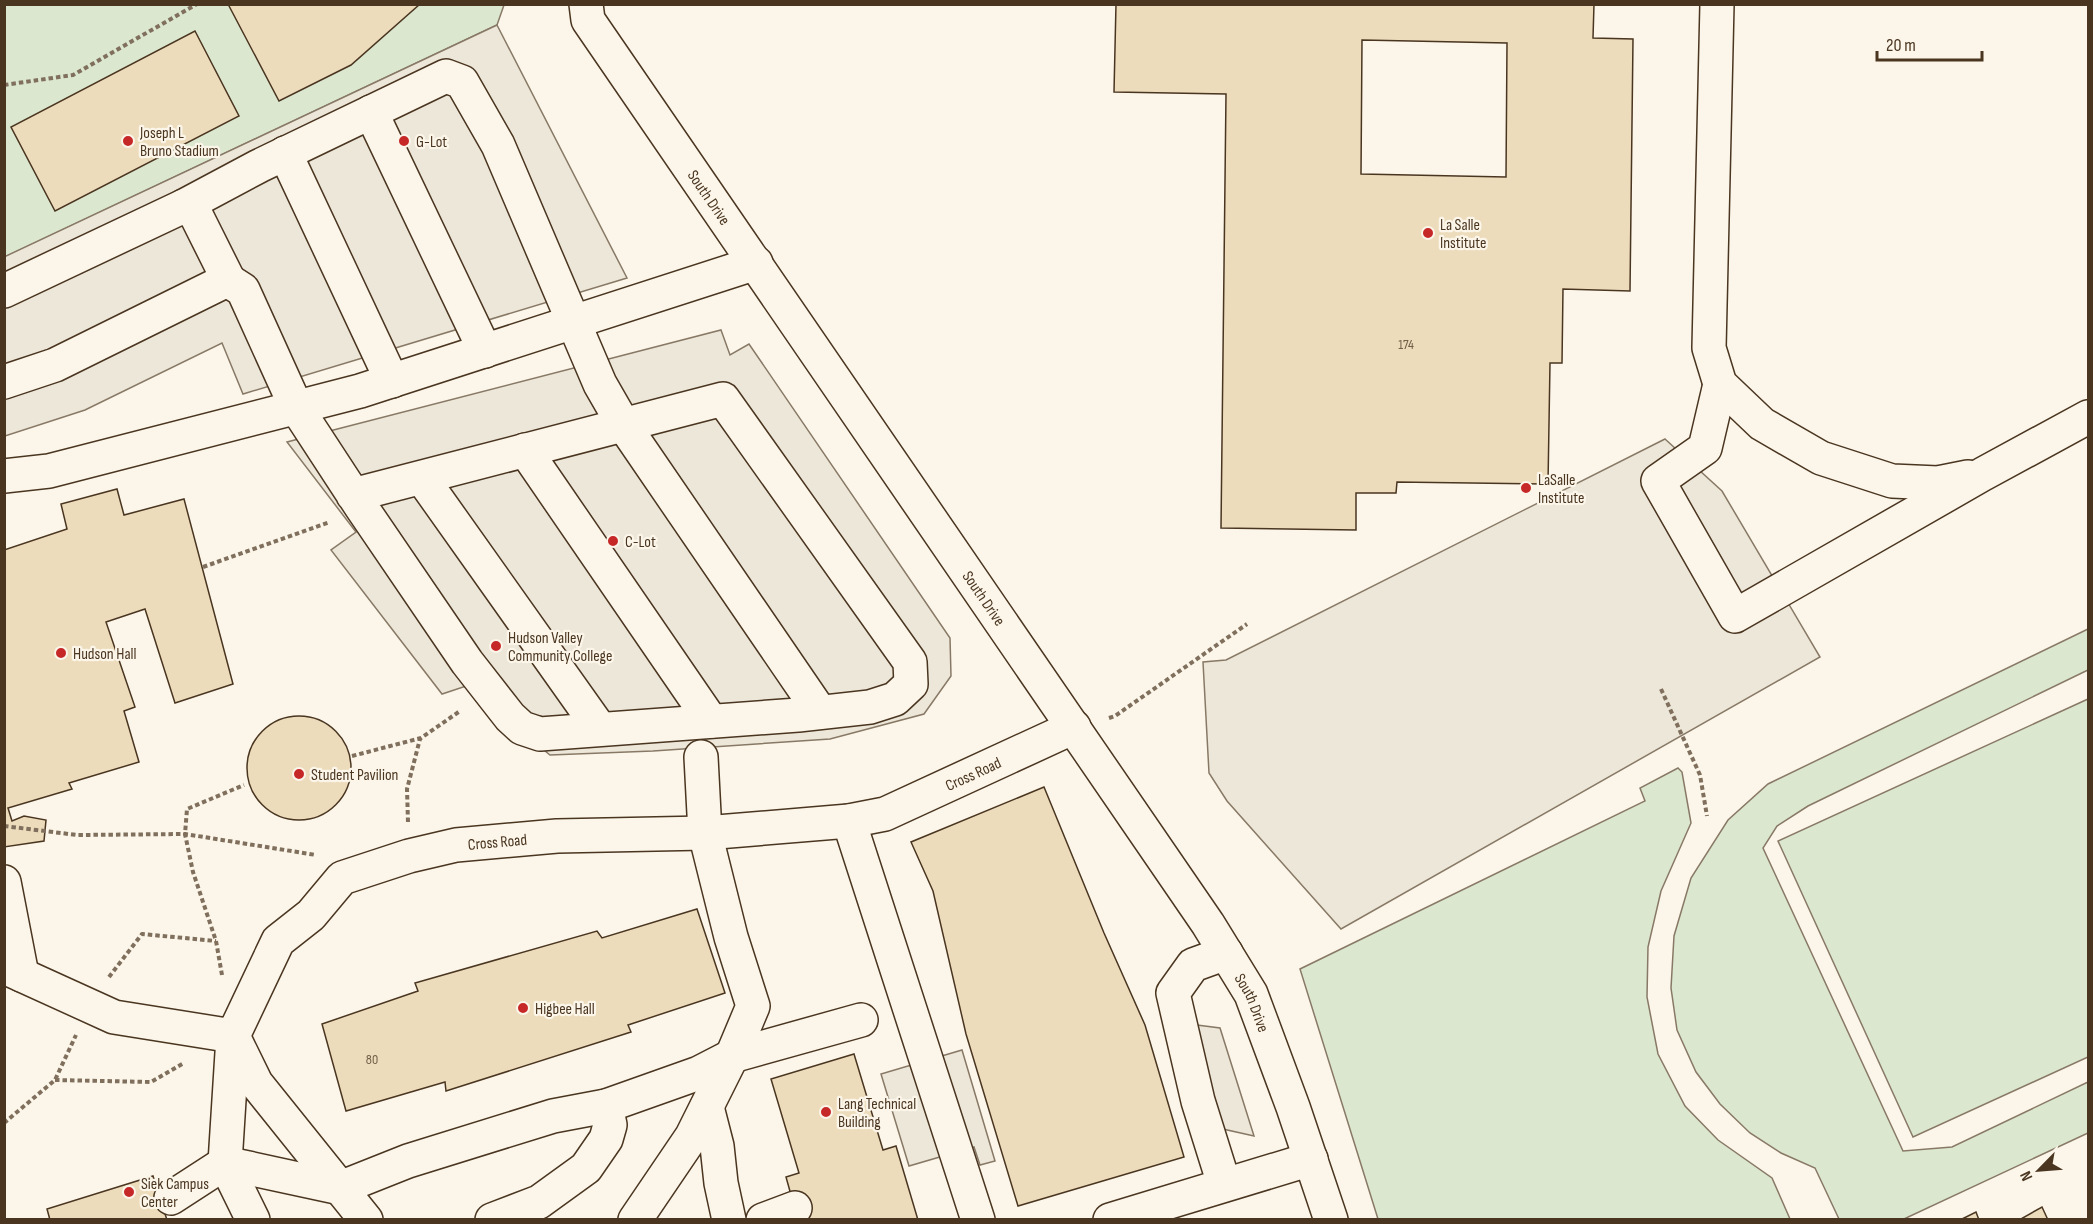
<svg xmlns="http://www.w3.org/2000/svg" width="2093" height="1224" font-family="'Sofia Sans Condensed',sans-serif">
	<rect width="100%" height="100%" fill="#fbf6e9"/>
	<g fill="#dce7d0" stroke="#887966" stroke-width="1.5">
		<polygon points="4,5 504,5 497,25 5,257"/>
		<polygon points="2088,629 2088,670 1808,806 1777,826 1763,848 1903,1151 1952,1147 2088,1082 2088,1133 1904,1219 1839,1219 1815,1168 1781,1153 1750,1133 1720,1104 1696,1072 1677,1030 1671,988 1674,936 1691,878 1728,820 1768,784"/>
		<polygon points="2088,699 2088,1057 1913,1137 1778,841"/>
		<polygon points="1678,768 1682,772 1691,823 1661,891 1648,947 1647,997 1658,1054 1685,1106 1718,1140 1772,1178 1790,1219 1378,1219 1300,969 1645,801 1640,788"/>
	</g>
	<g fill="#ede7d9" stroke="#887966" stroke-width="1.5">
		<polygon points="497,25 627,278 243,394 222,343 85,410 5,436 4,257"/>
		<polygon points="721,330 730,355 749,344 950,638 951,676 924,714 830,739 653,751 550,755 466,686 442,694 331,550 356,532 287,442"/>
		<polygon points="1665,439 1722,491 1820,657 1341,929 1227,801 1209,773 1203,662 1226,660"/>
		<polygon points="1189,1024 1220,1028 1254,1136 1223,1129"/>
		<polygon points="962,1050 995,1161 980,1165 974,1147 909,1166 881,1074"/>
	</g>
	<g fill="#ecdcbc" stroke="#4a3520" stroke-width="1.5" fill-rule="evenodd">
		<polygon points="228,4 420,4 351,65 279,101"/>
		<path d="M1116,4H1594L1593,38L1633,39L1630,291L1563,289L1562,363H1550L1548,484L1397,482L1396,493H1356V530L1221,528L1226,94L1114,92ZM1362,40L1507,43L1506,177L1361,174Z"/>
		<polygon points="195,31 239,116 55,211 11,127"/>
		<polygon points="117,489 124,515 184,499 233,684 175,703 145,609 106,622 135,707 124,711 139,762 69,783 72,789 8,808 12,821 24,816 46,820 44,841 4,847 4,550 67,529 61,504"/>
		<circle cx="299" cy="768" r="52"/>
		<polygon points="1044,787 1104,933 1145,1025 1184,1157 1018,1206 966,1034 933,891 911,842"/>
		<polygon points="697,909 725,993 628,1025 631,1032 446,1091 445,1082 346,1111 322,1024 418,991 415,983 597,931 602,938"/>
		<polygon points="854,1054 883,1150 896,1146 918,1220 798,1220 786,1177 799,1173 771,1079"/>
		<polygon points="153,1176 167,1220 50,1220 47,1209"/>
		<polygon points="2042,1207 2048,1220 2019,1220"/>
		<polygon points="1976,1212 1979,1220 1960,1220"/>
	</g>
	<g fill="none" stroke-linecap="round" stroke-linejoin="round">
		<g stroke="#4a3520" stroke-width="36">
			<g id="minor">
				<path id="s1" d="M586,4L588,20L1208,924L1251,994L1293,1107L1331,1220"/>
				<polyline points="1717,4 1709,348 1720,384 1762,424 1821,458 1892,481 1938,483 1968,477"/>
				<polyline points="371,112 485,351"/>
				<polyline points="285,153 392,381"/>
				<polyline points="184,206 259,166 446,76 462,82 498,145 600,384 623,424 820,712"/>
				<polyline points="4,291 184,206 194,211 229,281"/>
				<polyline points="4,382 55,365 221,283 229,281 243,290 296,407 362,508 467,662 510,717 522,728 540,734 798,715 870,707 895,699 911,684 910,662 723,399 353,495"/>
				<polyline points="1720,384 1705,448 1658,481 1735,616 1983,474 2088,417"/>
				<polyline points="525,450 711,721"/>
				<polyline points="4,476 49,471 360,391 756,263"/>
				<polyline points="422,478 600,729"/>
				<polyline points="849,821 978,1220"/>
				<polyline points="4,882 22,975"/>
				<path id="s2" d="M4,967L114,1017L233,1036L278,941L311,915L342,878L409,856L456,845L557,836L705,833L849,821L885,814L1074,727"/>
				<polyline points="233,1036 256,1083 366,1220"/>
				<polyline points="233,1037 225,1163 253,1220"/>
				<polyline points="707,1107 717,1146 721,1183 729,1220"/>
				<polyline points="1224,1184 1198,1101 1173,993 1193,965 1226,953"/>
				<polyline points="171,1198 225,1163 340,1188 408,1161 553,1116 606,1106 699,1073 732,1056 861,1020"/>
				<polyline points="492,1220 539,1202 586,1168 606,1139 610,1125 606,1106"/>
				<polyline points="635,1220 692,1136 732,1056 753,1006 731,937 705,833 701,757"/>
				<polyline points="763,1220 795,1208"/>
				<polyline points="1110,1220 1311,1159"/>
			</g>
		</g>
		<g stroke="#7f6f5c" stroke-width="4" stroke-dasharray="4.5 3" stroke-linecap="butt">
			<polyline points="4,85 73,75 197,4"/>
			<polyline points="203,567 330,522"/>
			<polyline points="1661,689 1700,775 1707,816"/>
			<polyline points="1109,718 1115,716 1247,624"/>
			<polyline points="352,756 421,738 460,711"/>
			<polyline points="408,822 407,789 420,739"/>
			<polyline points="4,826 77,835 185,834 316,855"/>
			<polyline points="222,975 216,941 193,872 185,834 187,809 244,785"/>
			<polyline points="109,977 142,934 216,941"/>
			<polyline points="55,1080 151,1082 184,1063"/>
			<polyline points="4,1123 55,1080 76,1035"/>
		</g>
		<use href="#minor" stroke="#fbf6e9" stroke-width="33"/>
	</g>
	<g fill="#c62828" stroke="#fbf6e9" stroke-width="2">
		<circle cx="128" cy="141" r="6"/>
		<circle cx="404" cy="141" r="6"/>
		<circle cx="1428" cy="233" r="6"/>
		<circle cx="1526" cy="488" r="6"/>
		<circle cx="613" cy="541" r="6"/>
		<circle cx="496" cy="646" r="6"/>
		<circle cx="61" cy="653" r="6"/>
		<circle cx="299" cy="774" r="6"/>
		<circle cx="523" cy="1008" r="6"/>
		<circle cx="826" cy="1112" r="6"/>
		<circle cx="129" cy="1192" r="6"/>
	</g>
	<g text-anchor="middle" stroke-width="4.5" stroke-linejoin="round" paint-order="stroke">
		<g font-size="14" fill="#725f47">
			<text x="1406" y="349">174</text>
			<text x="372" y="1064">80</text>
		</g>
		<g font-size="16" fill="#4a3520" stroke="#fbf6e9" text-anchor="start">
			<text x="140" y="138">Joseph L<tspan x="140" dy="18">Bruno Stadium</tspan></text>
			<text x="416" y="147">G-Lot</text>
			<text x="1440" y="230">La Salle<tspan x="1440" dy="18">Institute</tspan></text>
			<text x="1538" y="485">LaSalle<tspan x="1538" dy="18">Institute</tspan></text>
			<text x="625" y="547">C-Lot</text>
			<text x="508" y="643">Hudson Valley<tspan x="508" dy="18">Community College</tspan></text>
			<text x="73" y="659">Hudson Hall</text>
			<text x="311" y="780">Student Pavilion</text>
			<text x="535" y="1014">Higbee Hall</text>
			<text x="838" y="1109">Lang Technical<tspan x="838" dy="18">Building</tspan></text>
			<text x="141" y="1189">Siek Campus<tspan x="141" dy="18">Center</tspan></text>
		</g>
		<g font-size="16" fill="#4a3520" stroke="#fbf6e9">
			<text dy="6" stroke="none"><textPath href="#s1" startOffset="231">South Drive</textPath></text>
			<text dy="6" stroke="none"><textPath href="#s1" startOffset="717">South Drive</textPath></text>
			<text dy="6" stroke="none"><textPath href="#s2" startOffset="1083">Cross Road</textPath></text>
			<text dy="6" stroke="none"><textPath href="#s2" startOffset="597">Cross Road</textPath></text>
			<text dy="6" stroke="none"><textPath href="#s1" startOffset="1203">South Drive</textPath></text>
		</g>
	</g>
	<rect width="2093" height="1224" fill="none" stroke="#4a3520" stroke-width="12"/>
	<g transform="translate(2039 1170) rotate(245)" stroke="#fbf6e9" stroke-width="4.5" paint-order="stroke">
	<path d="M0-4.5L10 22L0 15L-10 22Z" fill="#4a3520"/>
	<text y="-9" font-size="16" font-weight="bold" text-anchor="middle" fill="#4a3520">N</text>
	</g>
	<path d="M1877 51v9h105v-9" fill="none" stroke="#4a3520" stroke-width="3"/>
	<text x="1886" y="51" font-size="18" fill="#4a3520" stroke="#fbf6e9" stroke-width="4.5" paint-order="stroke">20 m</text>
</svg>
